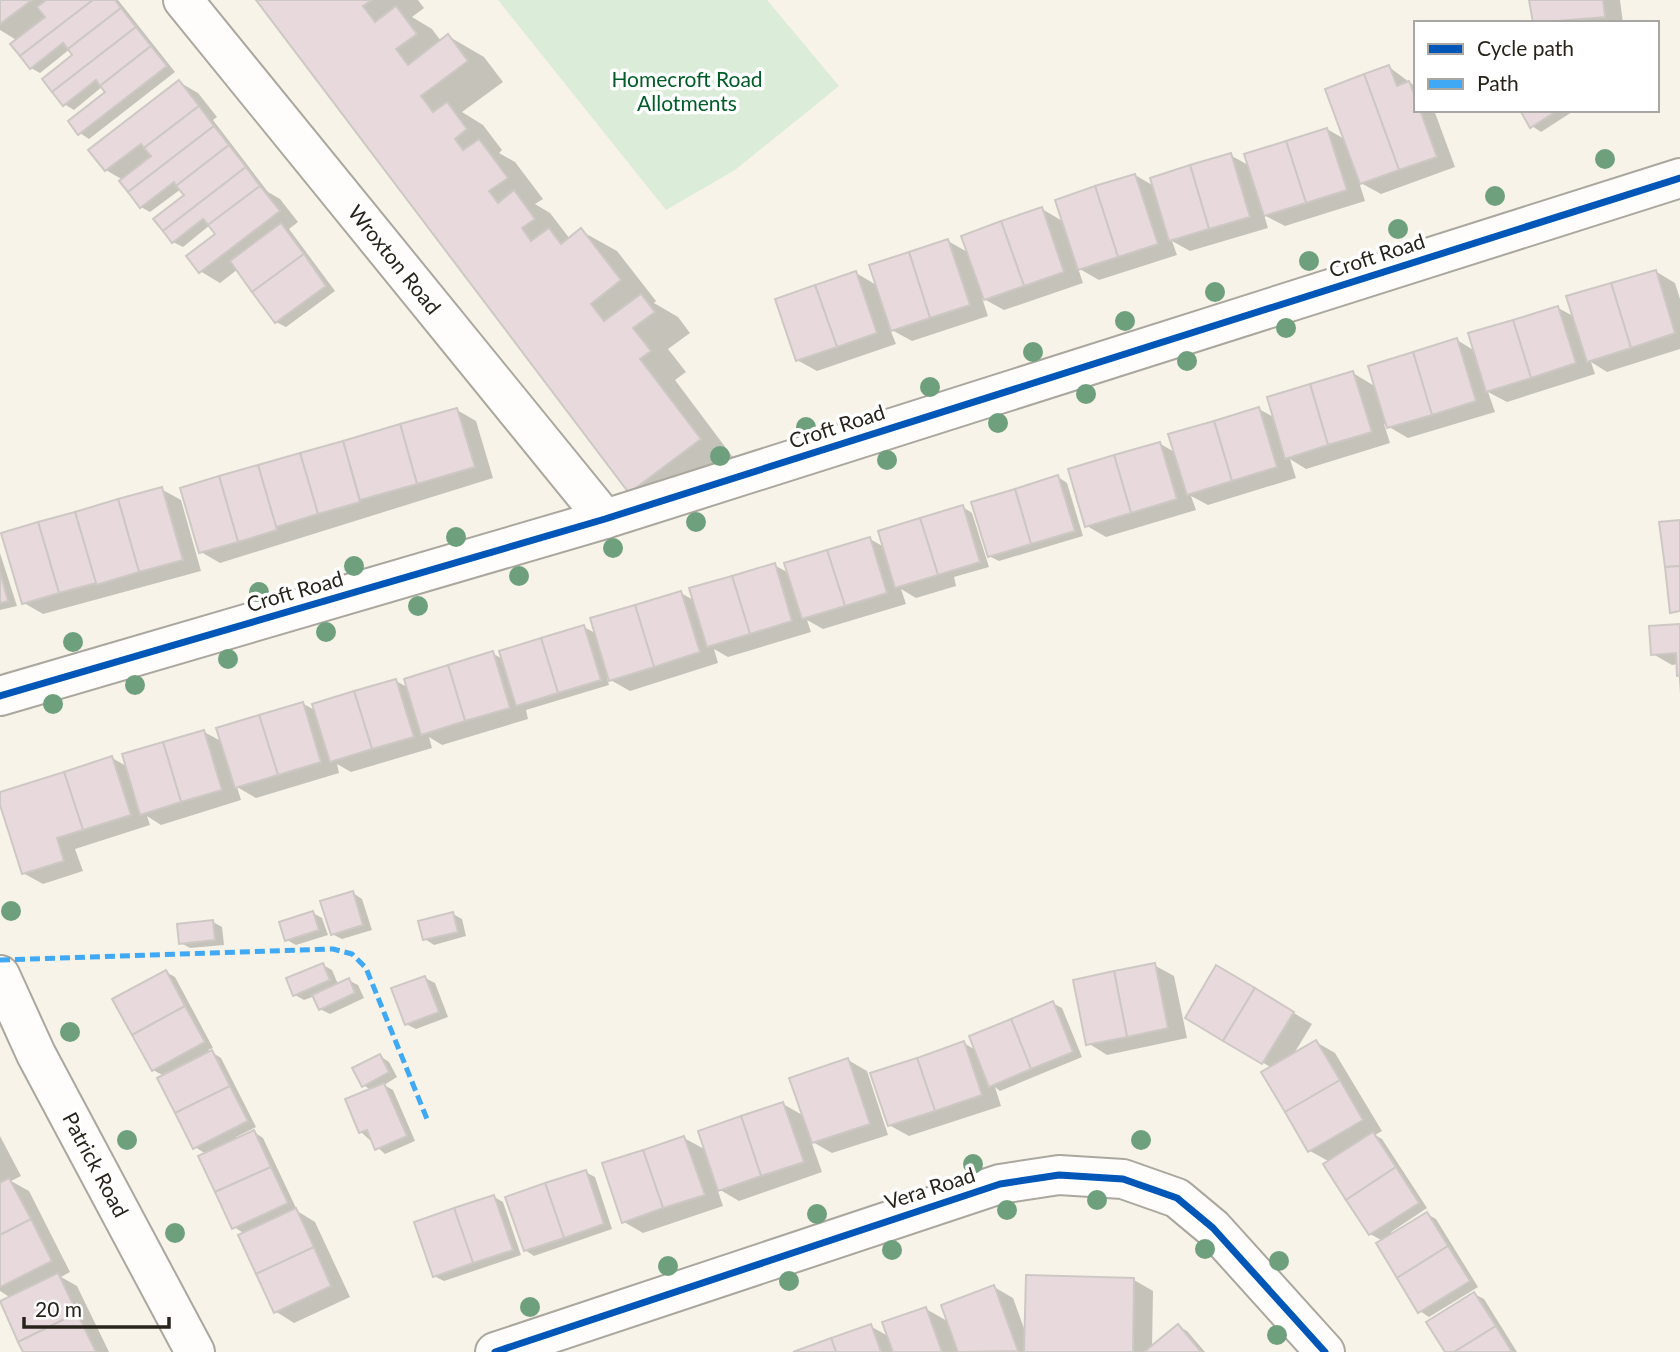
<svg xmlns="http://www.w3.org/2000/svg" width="1680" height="1352" font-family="Lato,sans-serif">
	<rect width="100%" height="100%" fill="#f7f3e9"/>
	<polygon fill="#dbecd8" points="498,0 767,0 839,86 735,170 666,210"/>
	<g fill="#0003">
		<polygon points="0,0 118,0 175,72 89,139 80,133 107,92 103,86 74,110 64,104 75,55 70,49 40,73 31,68 18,41 0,30"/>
		<polygon points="258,0 418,0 424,8 412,17 432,29 441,41 448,36 484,57 503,82 462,112 483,125 502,150 499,153 515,162 543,199 535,204 550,213 570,239 581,231 617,251 656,301 654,303 678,317 690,333 668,349 686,372 675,380 735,460 630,492"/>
		<polygon points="1531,0 1620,0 1623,23 1535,23"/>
		<polygon points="1389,67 1416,87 1416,110 1434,110 1455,167 1381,194 1359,182 1365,201 1285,226 1264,215 1268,228 1190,251 1172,241 1177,255 1099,280 1078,268 1083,283 1004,310 982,298 988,316 912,341 890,329 896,344 817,371 797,360 856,273 878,286 948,241 969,253 1042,209 1064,222 1135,175 1154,186 1230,155 1250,166 1327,129 1346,140"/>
		<polygon points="179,82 198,93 217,117 213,120 268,192 280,199 298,222 289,229 335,291 286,327 276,322 238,269 220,283 200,271 217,234 210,225 183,247 173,242 186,196 181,189 150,212 141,207 123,180 106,170"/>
		<polygon points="1522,110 1575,110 1541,132 1532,126"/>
		<polygon points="1655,271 1675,283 1680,299 1680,349 1607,372 1591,362 1595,374 1507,402 1488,392 1495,412 1408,438 1384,424 1390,443 1306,469 1290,459 1296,478 1208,505 1191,496 1196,510 1106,537 1087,526 1159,443 1176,453 1259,409 1275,418 1353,373 1376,387 1457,340 1475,351 1558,308 1575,317"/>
		<polygon points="457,410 476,421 493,478 220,563 201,552 183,489"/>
		<polygon points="1058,477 1067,483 1083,536 999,561 989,556"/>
		<polygon points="161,489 181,500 201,571 43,614 24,603"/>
		<polygon points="963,507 972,513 989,567 954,577 956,586 916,598 901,589 906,604 823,629 807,620 811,632 728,657 714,649 718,663 630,691 607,678 609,685 526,710 528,719 442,745 429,737 432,748 351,772 337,764 339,773 256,798 237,787 241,800 161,825 147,816 150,825 75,849 83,871 43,884 23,873 0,793 112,758 128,767 204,732 223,742 302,703 316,711 396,681 409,688 492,653 504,660 584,627 597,634 681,593 695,601 774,565 789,573 870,539 884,547"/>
		<polygon points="0,553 17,606 0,610"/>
		<polygon points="1680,626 1680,694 1678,664 1672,665 1653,654"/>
		<polygon points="353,893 362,899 372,930 342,939 332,934"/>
		<polygon points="313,913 322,918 328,935 296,945 287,940"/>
		<polygon points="453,914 462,919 466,936 434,945 425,939"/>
		<polygon points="213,922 222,927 224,945 190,948 181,943"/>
		<polygon points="323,965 332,970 338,984 348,980 358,985 364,998 330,1014 320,1009 315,996 304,1000 295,995"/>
		<polygon points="1154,965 1174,976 1187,1038 1107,1055 1088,1043"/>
		<polygon points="166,972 175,977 213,1048 208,1050 221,1058 256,1127 236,1137 237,1140 254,1132 263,1138 296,1208 294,1209 315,1222 350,1297 294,1323 275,1311 245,1234 234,1227 206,1154 195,1147 164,1076 153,1070"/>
		<polygon points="425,978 435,983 448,1017 416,1029 406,1024"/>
		<polygon points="1236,978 1312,1024 1293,1055 1316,1042 1335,1053 1382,1131 1375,1135 1382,1139 1427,1208 1391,1232 1393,1235 1427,1214 1436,1219 1478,1287 1429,1317 1420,1311 1383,1241 1370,1234 1330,1162 1310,1151 1272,1068 1187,1017"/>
		<polygon points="1052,1003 1062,1008 1082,1057 1000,1091 995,1087 1001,1106 909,1136 889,1125 964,1043 977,1051"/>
		<polygon points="380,1056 389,1062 397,1077 384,1085 393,1090 415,1141 385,1154 361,1132 371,1090 363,1085"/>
		<polygon points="848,1060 867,1071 888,1135 832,1153 811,1141 822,1172 739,1201 717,1188 723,1206 643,1233 624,1222 684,1138 706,1150 783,1104 804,1116"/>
		<polygon points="0,1136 21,1176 11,1181 29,1191 70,1272 61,1277 77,1286 109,1352 25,1352 1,1303 11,1298 0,1291"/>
		<polygon points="585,1172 595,1177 612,1229 534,1256 525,1250"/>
		<polygon points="494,1197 503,1202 521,1255 444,1281 434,1276"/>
		<polygon points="1134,1280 1153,1291 1152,1348 1178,1326 1187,1331 1205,1352 798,1352 870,1326 890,1337 926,1309 949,1322 994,1287 1013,1298 1026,1334"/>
		<polygon points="1474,1294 1484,1299 1517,1352 1447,1352"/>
	</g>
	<g fill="#e8dadc" stroke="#cec8c5" stroke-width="2">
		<polygon points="0,0 32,0 0,24"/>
		<polygon points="46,0 93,0 20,56 10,44 45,17 37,7"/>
		<polygon points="93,0 115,0 121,8 68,49 63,43 30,69 20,56"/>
		<polygon points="256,0 372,0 363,6 375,22 396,6 417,34 396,49 408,65 448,34 468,61 421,96 433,112 447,102 467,129 455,139 463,150 479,139 508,178 489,191 498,203 514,190 535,219 522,228 531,241 549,228 561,244 581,228 621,280 591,304 604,321 641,294 655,312 633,328 651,351 640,359 701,439 629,493"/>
		<polygon points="1529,0 1603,0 1605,17 1533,23"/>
		<polygon points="121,8 136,27 52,92 42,79 72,55 68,49"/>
		<polygon points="136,27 151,46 100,86 96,80 63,106 52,92"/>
		<polygon points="151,46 167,66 78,135 68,121 105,92 100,86"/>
		<polygon points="1389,65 1397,86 1409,81 1416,99 1416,110 1420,110 1437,157 1399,170 1364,74"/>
		<polygon points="1364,74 1399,170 1360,184 1325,89"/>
		<polygon points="179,80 199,106 144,148 141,144 105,171 88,150"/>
		<polygon points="199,106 214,126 128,192 119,181 151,156 144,148"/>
		<polygon points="1520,110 1558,110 1530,128"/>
		<polygon points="214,126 229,145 176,186 174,182 140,208 128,192"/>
		<polygon points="1327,128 1347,190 1306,203 1286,141"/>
		<polygon points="1286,141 1306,203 1264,216 1244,154"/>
		<polygon points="229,145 246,167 163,231 153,219 184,195 176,186"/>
		<polygon points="1231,153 1250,217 1209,229 1190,165"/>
		<polygon points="1190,165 1209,229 1169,241 1150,178"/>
		<polygon points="246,167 260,186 208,225 203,219 172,243 163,231"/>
		<polygon points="1135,174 1158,244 1118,257 1095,186"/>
		<polygon points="260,186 280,211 199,273 186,256 215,234 208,225"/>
		<polygon points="1095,186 1118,257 1078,270 1055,200"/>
		<polygon points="1042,207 1064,272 1024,286 1001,221"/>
		<polygon points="1001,221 1024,286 984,300 961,236"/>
		<polygon points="281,223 304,254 252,292 230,261"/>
		<polygon points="948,239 970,305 930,318 909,252"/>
		<polygon points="909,252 930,318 891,331 869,265"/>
		<polygon points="304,254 326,286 275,323 252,292"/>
		<polygon points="1656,270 1675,333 1631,348 1611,283"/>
		<polygon points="856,271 877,333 837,347 815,285"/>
		<polygon points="1611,283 1631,348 1587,362 1566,296"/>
		<polygon points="815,285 837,347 796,361 775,299"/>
		<polygon points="1558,306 1576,363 1531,378 1513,320"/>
		<polygon points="1513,320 1531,378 1486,392 1468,333"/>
		<polygon points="1457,338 1476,401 1432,415 1413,352"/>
		<polygon points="1413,352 1432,415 1387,428 1368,366"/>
		<polygon points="1353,371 1372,432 1328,445 1310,384"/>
		<polygon points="1310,384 1328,445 1285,459 1267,397"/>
		<polygon points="1259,407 1277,467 1232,481 1214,421"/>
		<polygon points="457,408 475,467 417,484 400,424"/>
		<polygon points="1214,421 1232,481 1187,495 1168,434"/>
		<polygon points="400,424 417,484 360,500 343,441"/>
		<polygon points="343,441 360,502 318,514 300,453"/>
		<polygon points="1160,442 1177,499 1131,513 1114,455"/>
		<polygon points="300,453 318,514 276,527 258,465"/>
		<polygon points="1114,455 1131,513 1085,527 1068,469"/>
		<polygon points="258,465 277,530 238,542 219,476"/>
		<polygon points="1058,475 1075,531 1031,544 1015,489"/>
		<polygon points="219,476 238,542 199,553 180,488"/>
		<polygon points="162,487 183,560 139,572 118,499"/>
		<polygon points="1015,489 1031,544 988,557 971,502"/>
		<polygon points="118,499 139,572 96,585 75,512"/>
		<polygon points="963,505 980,562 938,575 920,518"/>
		<polygon points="75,512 96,583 59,593 38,522"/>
		<polygon points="920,518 938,575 895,588 878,531"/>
		<polygon points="1680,520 1680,566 1665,567 1659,522"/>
		<polygon points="38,522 59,593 22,604 1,533"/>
		<polygon points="870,537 887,593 845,606 827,550"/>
		<polygon points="827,550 845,606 802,619 784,563"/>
		<polygon points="775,563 792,621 750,634 732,576"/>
		<polygon points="1680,566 1680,611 1670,613 1665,567"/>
		<polygon points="0,572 8,601 0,603"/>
		<polygon points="732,576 750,634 707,647 689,588"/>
		<polygon points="681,591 700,652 654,667 635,605"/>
		<polygon points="635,605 654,667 609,681 590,618"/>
		<polygon points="1680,624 1680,675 1677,676 1676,653 1651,655 1649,626"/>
		<polygon points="584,625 601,680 558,693 541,638"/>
		<polygon points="541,638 558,693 516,706 499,651"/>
		<polygon points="493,651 510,708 465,721 448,665"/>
		<polygon points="448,665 465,721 421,735 404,679"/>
		<polygon points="396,679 414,737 372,749 354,691"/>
		<polygon points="354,691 372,749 330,762 312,704"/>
		<polygon points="303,702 321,762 278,775 259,715"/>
		<polygon points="259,715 278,775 235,788 216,728"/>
		<polygon points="204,730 222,790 181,802 163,742"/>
		<polygon points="163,742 181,802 140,815 122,754"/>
		<polygon points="112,756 131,815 83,830 64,772"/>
		<polygon points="64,772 83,830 57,838 64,861 22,874 0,805 0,792"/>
		<polygon points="353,891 363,925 331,935 320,901"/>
		<polygon points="313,911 319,930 285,941 279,922"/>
		<polygon points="453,912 458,932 423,940 418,921"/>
		<polygon points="213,920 215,940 179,944 177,924"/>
		<polygon points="323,963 330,980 293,996 286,978"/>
		<polygon points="1155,963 1168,1028 1127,1037 1114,971"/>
		<polygon points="1216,965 1255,988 1223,1041 1185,1018"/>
		<polygon points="166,970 185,1006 132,1035 112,999"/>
		<polygon points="1114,971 1127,1037 1086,1045 1073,980"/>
		<polygon points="425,976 439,1012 405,1025 391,988"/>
		<polygon points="349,978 355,993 319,1010 312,995"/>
		<polygon points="1255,988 1294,1012 1262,1064 1223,1041"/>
		<polygon points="1053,1001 1073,1052 1031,1069 1011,1019"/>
		<polygon points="185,1006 205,1042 152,1071 132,1035"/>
		<polygon points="1011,1019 1031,1069 989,1087 969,1036"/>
		<polygon points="1316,1040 1340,1080 1285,1112 1261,1072"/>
		<polygon points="964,1041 982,1095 935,1111 917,1058"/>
		<polygon points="212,1050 230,1086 175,1113 157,1078"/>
		<polygon points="380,1054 389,1072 362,1087 352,1068"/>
		<polygon points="848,1058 870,1124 812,1143 789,1078"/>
		<polygon points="917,1058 935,1111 888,1126 870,1073"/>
		<polygon points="1340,1080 1363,1120 1308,1152 1285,1112"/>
		<polygon points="384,1083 407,1136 375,1150 367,1130 359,1133 345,1099"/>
		<polygon points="230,1086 248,1121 193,1149 175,1113"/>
		<polygon points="783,1102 804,1162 761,1176 741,1116"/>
		<polygon points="741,1116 761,1176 718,1191 698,1131"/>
		<polygon points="254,1130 271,1167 215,1192 198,1156"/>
		<polygon points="1373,1132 1396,1167 1346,1200 1323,1164"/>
		<polygon points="684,1136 705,1195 663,1208 643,1150"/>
		<polygon points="643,1150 663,1208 622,1223 602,1163"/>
		<polygon points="271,1167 288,1203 232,1229 215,1192"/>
		<polygon points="1396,1167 1419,1203 1369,1235 1346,1200"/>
		<polygon points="586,1170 604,1224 564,1238 545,1183"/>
		<polygon points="9,1178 31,1219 0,1235 0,1183"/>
		<polygon points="545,1183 564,1238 524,1251 505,1197"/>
		<polygon points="494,1195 513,1250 473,1263 454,1208"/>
		<polygon points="296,1208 314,1247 256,1274 238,1235"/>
		<polygon points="454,1208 473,1263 433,1277 414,1222"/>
		<polygon points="1427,1212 1448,1246 1397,1278 1376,1243"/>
		<polygon points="31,1219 52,1261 0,1287 0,1235"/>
		<polygon points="1448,1246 1470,1281 1418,1313 1397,1278"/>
		<polygon points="314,1247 331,1286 274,1313 256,1274"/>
		<polygon points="58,1273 77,1313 18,1342 0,1301"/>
		<polygon points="1026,1275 1134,1278 1133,1352 1024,1352"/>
		<polygon points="994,1285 1018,1351 958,1352 941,1305"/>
		<polygon points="1474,1292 1496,1326 1454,1352 1445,1352 1426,1322"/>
		<polygon points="926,1307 942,1352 893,1352 882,1322"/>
		<polygon points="77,1313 96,1352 23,1352 18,1342"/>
		<polygon points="871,1324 881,1352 836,1352 831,1338"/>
		<polygon points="1178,1324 1201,1352 1144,1352"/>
		<polygon points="1496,1326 1512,1352 1454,1352"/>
		<polygon points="831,1338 836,1352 793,1352"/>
	</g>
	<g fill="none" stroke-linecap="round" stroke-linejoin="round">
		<g stroke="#aaa79e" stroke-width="42">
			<g id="minor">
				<polyline points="183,0 605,519"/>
				<polyline points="0,696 605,519 1680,178"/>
				<polyline points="0,975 36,1054 195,1352"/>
				<polyline points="495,1352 1000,1184 1059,1175 1123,1179 1177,1198 1213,1228 1325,1352"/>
			</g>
		</g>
		<use href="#minor" stroke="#fefdfc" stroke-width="38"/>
		<polyline stroke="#3fa9f5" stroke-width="5" stroke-dasharray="10 5" stroke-linecap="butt" points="0,960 333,949 352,954 366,968 427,1119"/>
		<g stroke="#fff" stroke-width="11">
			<g id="cycleway">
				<polyline points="0,696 605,519 1680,178"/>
				<polyline points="495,1352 1000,1184 1059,1175 1123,1179 1177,1198 1213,1228 1325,1352"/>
			</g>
		</g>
		<use href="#cycleway" stroke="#0057b8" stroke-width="7"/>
	</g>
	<g fill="#6fa07e">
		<circle cx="1605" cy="159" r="10"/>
		<circle cx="1495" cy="196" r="10"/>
		<circle cx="1398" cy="229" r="10"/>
		<circle cx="1309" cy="261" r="10"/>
		<circle cx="1215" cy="292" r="10"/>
		<circle cx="1125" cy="321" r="10"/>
		<circle cx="1286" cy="328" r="10"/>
		<circle cx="1033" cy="352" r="10"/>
		<circle cx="1187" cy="361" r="10"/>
		<circle cx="930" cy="387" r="10"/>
		<circle cx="1086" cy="394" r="10"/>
		<circle cx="998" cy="423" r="10"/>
		<circle cx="806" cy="427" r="10"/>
		<circle cx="720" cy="456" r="10"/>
		<circle cx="887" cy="460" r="10"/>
		<circle cx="696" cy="522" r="10"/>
		<circle cx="456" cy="537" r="10"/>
		<circle cx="613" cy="548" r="10"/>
		<circle cx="354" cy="566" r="10"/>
		<circle cx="519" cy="576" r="10"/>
		<circle cx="259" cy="592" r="10"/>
		<circle cx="418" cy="606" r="10"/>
		<circle cx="326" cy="632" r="10"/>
		<circle cx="73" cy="642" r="10"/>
		<circle cx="228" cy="659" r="10"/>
		<circle cx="135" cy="685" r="10"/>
		<circle cx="53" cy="704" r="10"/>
		<circle cx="11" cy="911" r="10"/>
		<circle cx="70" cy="1032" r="10"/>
		<circle cx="127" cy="1140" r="10"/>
		<circle cx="1141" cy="1140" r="10"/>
		<circle cx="973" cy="1164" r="10"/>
		<circle cx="1097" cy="1200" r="10"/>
		<circle cx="1007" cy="1210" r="10"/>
		<circle cx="817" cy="1214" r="10"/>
		<circle cx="175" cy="1233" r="10"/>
		<circle cx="1205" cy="1249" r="10"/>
		<circle cx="892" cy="1250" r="10"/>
		<circle cx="1279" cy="1261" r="10"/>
		<circle cx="668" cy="1266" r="10"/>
		<circle cx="789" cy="1281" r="10"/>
		<circle cx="530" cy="1307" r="10"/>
		<circle cx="1277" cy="1335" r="10"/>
	</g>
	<g text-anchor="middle" stroke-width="7" stroke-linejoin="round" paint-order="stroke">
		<g font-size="21" fill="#005d27" stroke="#fff">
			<text x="687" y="87">Homecroft Road<tspan x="687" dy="24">Allotments</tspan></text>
		</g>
		<g font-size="21" fill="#28241b" stroke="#fff">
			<text transform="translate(1377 256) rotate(-18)" y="7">Croft Road</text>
			<text transform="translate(394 260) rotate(51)" y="7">Wroxton Road</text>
			<text transform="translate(837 427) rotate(-18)" y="7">Croft Road</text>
			<text transform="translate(295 592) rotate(-16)" y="7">Croft Road</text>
			<text transform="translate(95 1165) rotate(62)" y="7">Patrick Road</text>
			<text transform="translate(930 1189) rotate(-18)" y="7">Vera Road</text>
		</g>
	</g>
	<rect x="1414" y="21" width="245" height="91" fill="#ffffff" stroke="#a9a7a4" stroke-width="2"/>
	<rect x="1428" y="44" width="35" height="10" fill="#0057b8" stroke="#a9a7a4" stroke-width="2"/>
	<text x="1477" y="56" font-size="21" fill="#28241b">Cycle path</text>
	<rect x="1428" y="79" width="35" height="10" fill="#3fa9f5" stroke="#a9a7a4" stroke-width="2"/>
	<text x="1477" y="91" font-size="21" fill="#28241b">Path</text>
	<path d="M24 1317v10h145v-10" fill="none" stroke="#28241b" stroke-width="3.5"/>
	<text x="35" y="1317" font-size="21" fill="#28241b" stroke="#ffffff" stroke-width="5" paint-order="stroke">20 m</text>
</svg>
